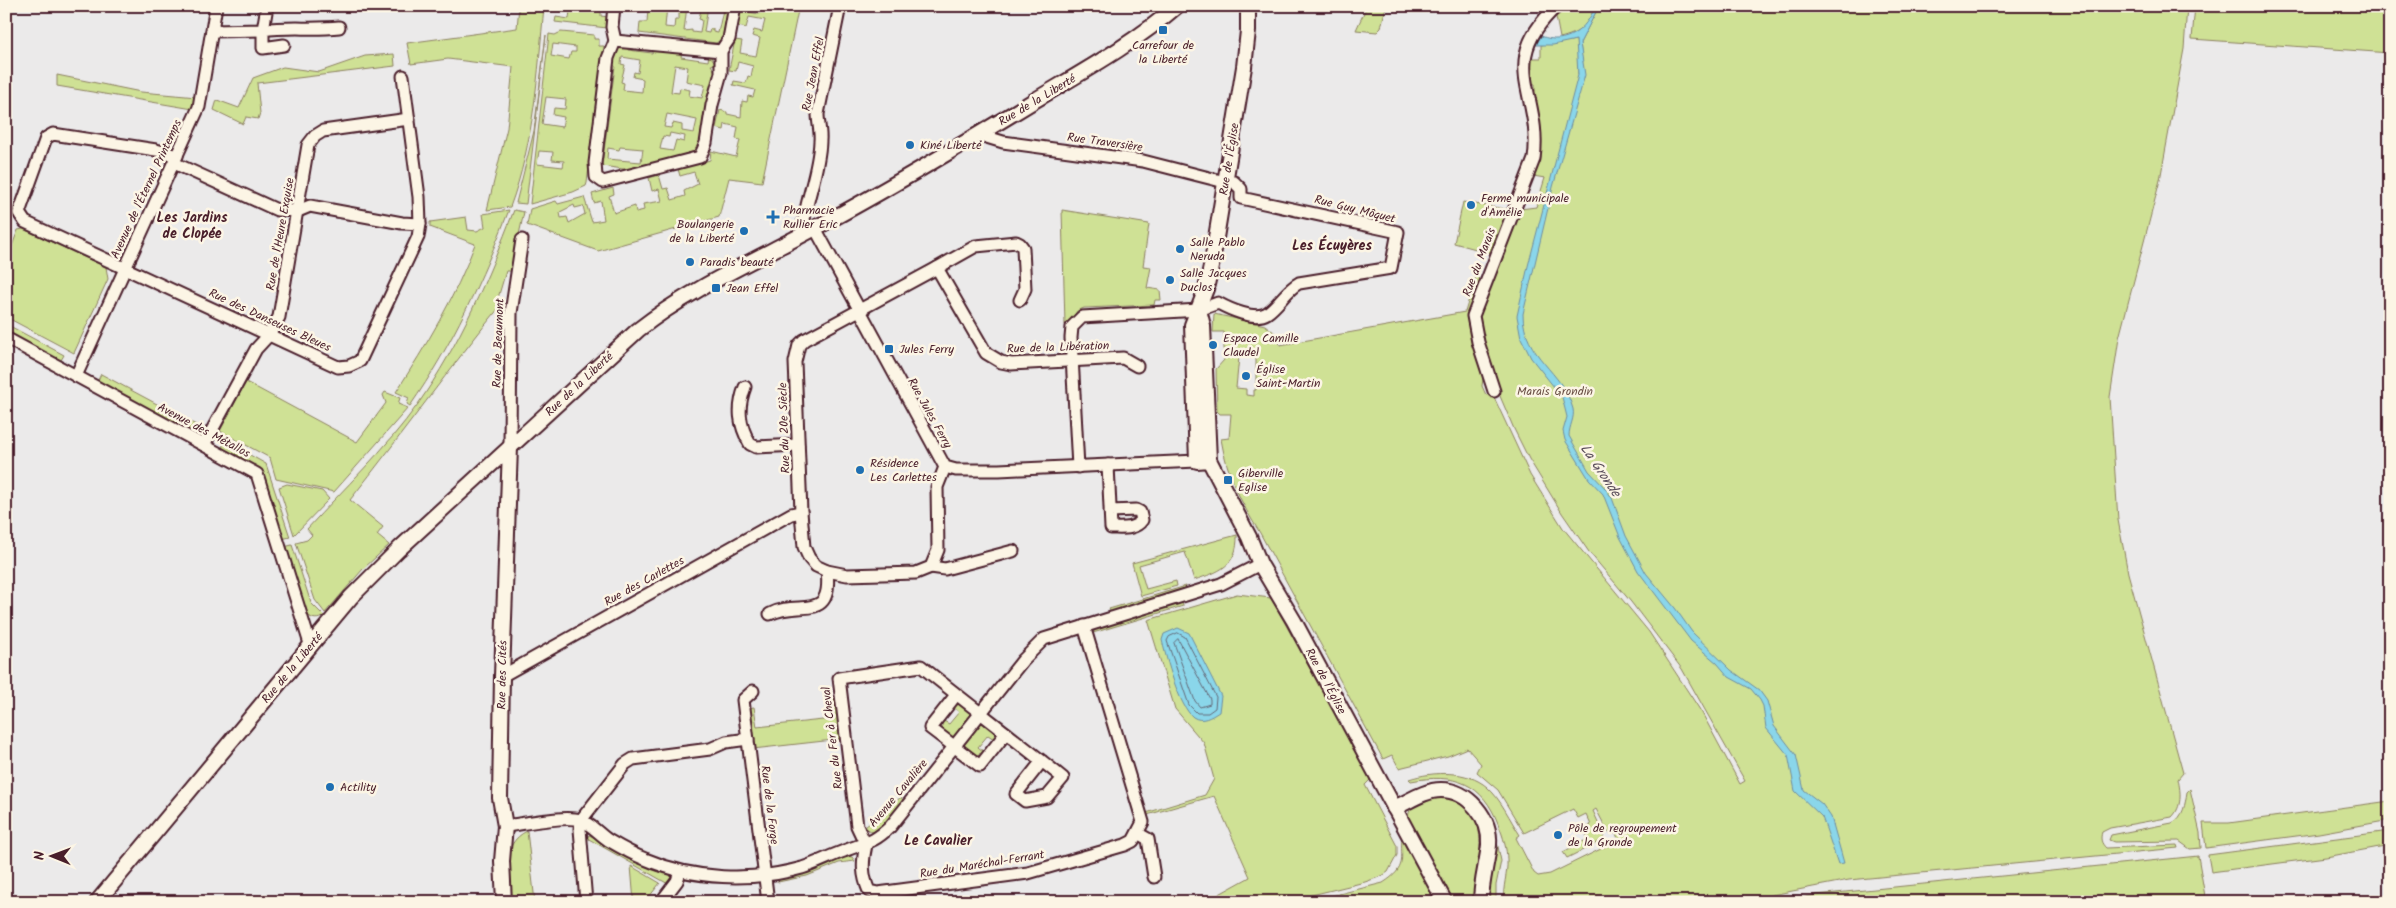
<svg xmlns="http://www.w3.org/2000/svg" width="2396" height="908" font-family="Kalam,sans-serif">
	<rect width="100%" height="100%" fill="#ebeaea"/>
	<filter id="ink" filterUnits="userSpaceOnUse"><feTurbulence type="fractalNoise" baseFrequency=".02" numOctaves="2"/><feDisplacementMap in="SourceGraphic" scale="10" xChannelSelector="R" yChannelSelector="G"/><feConvolveMatrix kernelMatrix="1 2 1 2 8 2 1 2 1" color-interpolation-filters="sRGB"/></filter>
	<g filter="url(#ink)">
		<g fill="#cfe195" stroke="#8c8060" fill-rule="evenodd">
			<path d="M519,6H544C538,73 534,143 510,207L487,210L507,128L513,67L448,59L411,64L407,43L517,28Z"/>
			<polygon points="577,6 601,6 601,16 608,17 607,28 555,22 556,17 569,19 570,10 577,11"/>
			<polygon points="622,6 667,6 665,27 674,28 675,19 679,19 679,6 687,6 684,31 692,30 692,32 700,33 702,20 699,19 701,9 697,8 697,6 708,6 704,32 709,33 710,29 713,29 713,32 718,33 723,10 719,9 719,6 729,6 722,39 716,43 639,33 640,22 647,22 648,9"/>
			<path d="M742,6H750L749,12L759,14L761,6H799L762,182L729,178L719,217L598,251L527,225L530,209L556,201L558,204L584,197L592,222L604,220L601,201L594,203L592,194L613,188L614,194L609,196L614,213L635,206L636,212L644,210L643,204L662,201L659,189L652,191L649,178L659,175L663,189L668,188L672,200L685,196L684,191L698,184L694,172L680,176L678,169L710,160L711,151L736,157L740,140L736,139L738,127L725,124L724,130L716,128L720,110L727,112V114L741,117L742,101L747,102L748,96L753,97L755,90L733,85L734,81L746,83L748,76L751,77L753,66L738,62L736,71L729,70L735,40L742,41L740,53L756,56L760,38L752,36L754,30L762,32L765,20L749,17L746,28L738,26ZM574,205L575,208L583,206L585,214L569,223L567,217L561,218L560,212Z"/>
			<polygon points="1367,6 1386,6 1381,28 1377,32 1356,30"/>
			<path d="M1570,6H1595C1588,26 1580,33 1560,38L1556,17Z"/>
			<path d="M1599,6H2187L2184,49L2160,180L2119,338L2110,397L2118,520L2128,573L2183,773L2178,779C2181,793 2182,807 2172,817L2110,828L2102,832C2100,839 2101,843 2106,848L2177,845L2178,848L1849,880L1736,902H1504C1502,887 1508,874 1507,860C1507,849 1503,836 1499,826C1483,782 1454,773 1411,781L1409,779C1434,771 1467,770 1487,787C1501,799 1510,820 1520,835L1516,838L1534,873L1538,876L1550,874L1619,840L1616,834L1608,832L1596,809L1593,811L1604,835L1603,840L1567,858L1563,852L1588,839L1584,829L1591,825L1586,814L1578,818L1573,809L1524,833L1498,790L1477,772L1481,764L1467,748L1448,756L1399,768L1392,755L1383,759L1260,533C1241,503 1227,475 1221,439L1229,438L1231,414H1220L1217,411L1216,369L1224,360V332H1213L1214,314L1265,325L1275,333L1280,345L1465,312L1476,276L1480,280L1473,307L1484,370L1482,386L1486,395L1492,393L1530,475L1563,528L1649,632L1702,713L1740,784L1745,781L1682,669L1631,602L1589,552L1562,513L1529,459L1514,429L1497,389L1476,321L1520,209L1536,207L1545,178L1533,176L1541,158V147L1531,91H1535V84L1531,83V58H1541V45L1576,40L1578,53V75L1583,70L1580,43ZM1237,351L1256,352V390H1254V396L1246,395V389L1236,388L1239,357H1236Z"/>
			<polygon points="2195,6 2390,6 2390,53 2192,39"/>
			<path d="M561,32L594,35V39H599V46H604L587,183L586,186L573,192L530,204L549,34L555,35ZM553,44L576,47V52H571L569,59L551,56ZM546,97L566,99L565,109L554,108L553,115L564,117L562,127L542,124ZM539,151L553,152L552,160L564,161L563,167L537,164Z"/>
			<polygon points="546,35 526,204 516,203 534,131"/>
			<path d="M618,45L628,46V50L652,53L653,50L672,52L682,50L681,57L708,61L709,54L716,64L711,65L715,71L699,150L630,170L602,166L615,66L613,65L612,60ZM622,57L640,60L638,73L634,72L633,77L643,79L642,92L623,90L624,83L621,82L625,65L621,64ZM675,65L688,67L686,81L705,85L702,98L689,96L690,90L680,88L679,93L671,92ZM667,114L697,120L694,133L682,131V125L673,123L671,128L664,127ZM670,133L685,136L684,142L676,140L673,151L660,149L663,136L669,137ZM620,147L643,149L641,162L607,159L608,148L619,150Z"/>
			<polygon points="394,54 395,66 257,83 260,113 258,119 246,117 243,124 214,110 217,100 239,108 253,78 283,67 319,72 365,56"/>
			<polygon points="57,75 141,92 197,97 193,109 57,86"/>
			<polygon points="1463,202 1511,210 1494,254 1454,243"/>
			<path d="M509,210C482,279 453,344 410,406L407,404L409,398L396,392C427,344 455,298 475,244L430,227V222L466,217L468,230L477,231L485,227L483,214Z"/>
			<path d="M514,210L524,212L511,271H506L498,298L503,303C450,367 402,435 350,500L383,527L377,535L389,545L363,569L325,613L315,600L296,543L307,540L312,535L307,529C344,488 386,449 418,404C460,344 488,278 514,210Z"/>
			<polygon points="1062,210 1149,224 1143,266 1151,267 1147,288 1160,290 1161,300 1155,300 1154,305 1084,308 1077,311 1069,325 1065,325"/>
			<polygon points="23,229 106,267 108,279 74,353 6,317 6,262 18,230"/>
			<polygon points="6,324 64,355 60,362 6,332"/>
			<polygon points="101,374 196,425 192,432 97,382"/>
			<polygon points="246,382 357,442 386,403 383,395 385,392 400,398 398,404 408,408 334,492 276,479 270,458 220,431"/>
			<polygon points="225,441 266,464 290,537 282,539 257,469 222,448"/>
			<polygon points="287,484 322,491 329,499 294,535 279,487"/>
			<path d="M1237,535C1238,566 1219,572 1194,580L1185,552L1139,565L1146,589L1176,581L1177,586L1141,596L1132,563Z"/>
			<path d="M292,545L311,603L324,616C318,620 312,620 307,614C296,599 290,566 284,547Z"/>
			<polygon points="1186,586 1185,590 1111,613 1109,609"/>
			<polygon points="1237,594 1271,598 1371,779 1365,785 1397,846 1397,855 1388,872 1382,876 1365,882 1283,902 1205,902 1250,877 1214,796 1147,815 1146,813 1205,795 1214,779 1204,743 1175,709 1148,620"/>
			<polygon points="1182,601 1183,606 1093,633 1096,628"/>
			<polygon points="837,697 842,739 753,749 748,708 754,707 757,727 832,719 830,698"/>
			<polygon points="961,703 971,712 972,719 954,738 942,730 942,720 949,724 959,712 953,707"/>
			<polygon points="985,722 995,731 996,737 994,739 988,735 978,747 984,752 974,756 966,749 964,743 978,724"/>
			<path d="M2190,789L2200,833L2201,848L2190,849L2179,841L2114,842L2109,840L2111,835L2172,823C2184,817 2185,804 2187,792Z"/>
			<polygon points="901,797 904,802 881,831 872,832 865,827"/>
			<path d="M1436,797C1500,798 1475,863 1475,902H1452L1408,818C1410,801 1422,801 1436,797Z"/>
			<polygon points="2390,801 2390,820 2319,833 2206,848 2203,823 2229,823"/>
			<path d="M527,831L535,902H509C507,876 500,844 527,831Z"/>
			<polygon points="2390,831 2390,845 2326,857 2211,872 2208,855"/>
			<polygon points="589,835 668,872 672,878 670,885 587,838"/>
			<path d="M1402,837L1436,902H1307L1383,883C1408,867 1400,860 1402,837Z"/>
			<polygon points="1496,837 1501,861 1496,885 1496,902 1487,902 1493,838"/>
			<polygon points="846,856 852,857 855,861 839,863 807,876 778,882 777,877"/>
			<polygon points="2198,856 2206,902 1783,902 1816,895"/>
			<polygon points="631,866 660,883 645,902 634,902"/>
		</g>
		<g fill="#8ad6ea" stroke="#708d9e">
			<path d="M1595,6H1599L1580,43L1585,75L1553,187L1523,314C1523,357 1563,371 1573,409C1575,418 1569,426 1569,436L1589,471L1605,488L1612,498L1626,536L1646,573L1675,608L1692,632L1731,670L1759,690L1767,701L1774,726L1796,755L1804,790L1822,804L1831,817L1844,863L1838,864L1822,817L1795,791L1788,755L1766,728L1763,706L1760,700L1751,689L1729,677L1717,663L1691,641L1638,571L1620,537L1603,494L1589,479L1565,440L1563,431L1567,417L1562,397L1531,358L1521,338L1517,316L1528,266L1578,75L1576,40L1553,45H1536L1541,36C1565,46 1587,30 1595,6Z"/>
			<path d="M1178,628L1189,633L1221,696L1219,712C1211,717 1202,723 1193,717C1179,706 1166,658 1162,640L1164,634Z"/>
		</g>
		<g fill="none" stroke-linecap="round" stroke-linejoin="round">
			<g stroke="#646877" stroke-width="1">
				<polygon points="1178,633 1185,637 1216,697 1215,708 1208,713 1197,713 1189,705 1167,641 1169,637"/>
				<polygon points="1178,639 1210,699 1210,704 1200,707 1195,701 1174,643"/>
			</g>
			<g stroke="#4a1f2b" stroke-width="15">
				<g id="minor">
					<polyline points="614,6 612,27 615,41 608,58 595,163 596,177 603,182 700,157 706,143 712,105 721,73 721,51 729,39 735,6"/>
					<polyline points="212,31 263,30 267,6"/>
					<polyline points="615,41 721,51"/>
					<path d="M284,45L263,48V30C288,26 313,30 339,27"/>
					<polyline points="403,76 419,197 420,224"/>
					<path d="M980,135L1003,142L1143,161L1221,181L1234,182L1241,189V198L1398,232L1391,268L1299,283C1286,290 1279,305 1267,313C1255,321 1229,309 1218,303L1199,310L1082,317L1072,327L1071,338L1078,467"/>
					<polyline points="174,163 277,210 298,211 310,206 402,223 420,224 418,237 360,361 349,366 338,367 25,222 19,213 46,138 53,134 156,150 177,156"/>
					<polyline points="815,228 945,467 956,470 999,470 1197,461"/>
					<path d="M802,235C804,203 819,173 820,141C821,132 818,123 818,114L840,6"/>
					<polyline points="937,268 976,246 1016,242 1020,244 1023,248 1025,289 1020,300"/>
					<polyline points="6,338 257,474 311,647"/>
					<polyline points="76,376 199,107 216,6"/>
					<path d="M745,387C737,408 739,425 750,444L756,447L798,445"/>
					<path d="M1494,391L1478,342L1473,316L1534,159C1543,94 1495,63 1557,6"/>
					<polyline points="204,445 256,349 269,335 279,317 308,145 315,136 323,131 409,119"/>
					<polyline points="510,447 511,313 522,240"/>
					<path d="M1108,465L1111,528C1122,528 1135,530 1142,520L1140,512L1136,510L1110,511"/>
					<polyline points="945,467 937,487 938,550 931,567 916,573 847,575 827,571 816,566 809,558 804,547 801,512 795,362 799,345 804,340 937,268 986,353 1001,362 1011,364 1123,358 1137,366"/>
					<polyline points="931,567 945,569 1013,551"/>
					<path d="M770,614C798,599 833,624 827,571"/>
					<polyline points="502,676 791,514 801,512"/>
					<polyline points="753,691 743,700 768,902"/>
					<polyline points="956,695 930,728 980,766 1006,733"/>
					<path d="M1042,761L1016,794L1025,801L1047,797L1063,778C1016,740 968,704 921,666L839,678L857,826L866,845C862,862 862,875 869,891L878,893L1028,873L1125,845L1133,841L1143,822L1084,626"/>
					<polyline points="581,820 625,764 633,759 710,749 726,742 748,739"/>
					<polyline points="581,820 580,829 586,902"/>
					<path d="M505,826C523,824 565,815 580,820C590,823 599,834 608,840C620,847 632,854 645,859C694,880 751,882 802,868C817,863 830,856 844,851C866,842 872,844 890,827L1023,660L1044,639L1221,584L1260,564"/>
					<polyline points="1139,834 1148,839 1154,877"/>
					<polyline points="661,902 677,881 680,872"/>
				</g>
			</g>
			<g stroke="#4a1f2b" stroke-width="18">
				<g id="tertiary">
					<polyline points="1199,310 1203,326 1209,460 1249,537 1260,564 1294,621 1445,902"/>
					<polyline points="1209,460 1197,461 1192,325 1206,289 1212,262 1244,67 1248,31 1248,6"/>
					<path d="M1394,808C1408,802 1425,790 1441,790C1468,790 1491,818 1489,845C1487,864 1481,882 1481,902"/>
					<path d="M97,902L351,597L399,549L638,330C691,288 756,260 815,228C889,189 960,146 1032,102C1082,72 1132,45 1177,6"/>
					<polyline points="504,902 502,861 505,826 500,798 502,676 510,447"/>
				</g>
			</g>
			<use href="#minor" stroke="#fcf5e5" stroke-width="11"/>
			<use href="#tertiary" stroke="#fcf5e5" stroke-width="14"/>
		</g>
	</g>
	<g fill="#1f6fb2" stroke="#fcf5e5" stroke-width="2">
		<rect x="1158" y="25" width="10" height="10" rx="2.5"/>
		<circle cx="910" cy="145" r="5"/>
		<circle cx="1471" cy="205" r="5"/>
		<path d="M770.5 209.5h5v5h5v5h-5v5h-5v-5h-5v-5h5z"/>
		<circle cx="744" cy="231" r="5"/>
		<circle cx="1180" cy="249" r="5"/>
		<circle cx="690" cy="262" r="5"/>
		<circle cx="1170" cy="280" r="5"/>
		<rect x="711" y="283" width="10" height="10" rx="2.5"/>
		<circle cx="1213" cy="345" r="5"/>
		<rect x="884" y="344" width="10" height="10" rx="2.5"/>
		<circle cx="1246" cy="376" r="5"/>
		<circle cx="860" cy="470" r="5"/>
		<rect x="1223" y="475" width="10" height="10" rx="2.5"/>
		<circle cx="330" cy="787" r="5"/>
		<circle cx="1558" cy="835" r="5"/>
	</g>
	<g text-anchor="middle" stroke-width="5" stroke-linejoin="round" paint-order="stroke">
		<g font-size="12" fill="#4a1f2b" stroke="#fcf5e5" text-anchor="start">
			<text x="1163" y="49" text-anchor="middle">Carrefour de<tspan x="1163" dy="14">la Liberté</tspan></text>
			<text x="920" y="149">Kiné Liberté</text>
			<text x="1481" y="202">Ferme municipale<tspan x="1481" dy="14">d'Amélie</tspan></text>
			<text x="783" y="214">Pharmacie<tspan x="783" dy="14">Rullier Eric</tspan></text>
			<text x="734" y="228" text-anchor="end">Boulangerie<tspan x="734" dy="14">de la Liberté</tspan></text>
			<text x="1190" y="246">Salle Pablo<tspan x="1190" dy="14">Neruda</tspan></text>
			<text x="700" y="266">Paradis beauté</text>
			<text x="1180" y="277">Salle Jacques<tspan x="1180" dy="14">Duclos</tspan></text>
			<text x="726" y="292">Jean Effel</text>
			<text x="1223" y="342">Espace Camille<tspan x="1223" dy="14">Claudel</tspan></text>
			<text x="899" y="353">Jules Ferry</text>
			<text x="1256" y="373">Église<tspan x="1256" dy="14">Saint-Martin</tspan></text>
			<text x="870" y="467">Résidence<tspan x="870" dy="14">Les Carlettes</tspan></text>
			<text x="1238" y="477">Giberville<tspan x="1238" dy="14">Eglise</tspan></text>
			<text x="340" y="791">Actility</text>
			<text x="1568" y="832">Pôle de regroupement<tspan x="1568" dy="14">de la Gronde</tspan></text>
		</g>
		<g font-size="12" fill="#4a1f2b" stroke="#fcf5e5">
			<text transform="translate(813 74) rotate(-79)" y="4">Rue Jean Effel</text>
			<text transform="translate(1037 100) rotate(-31)" y="4">Rue de la Liberté</text>
			<text transform="translate(1105 142) rotate(8)" y="4">Rue Traversière</text>
			<text transform="translate(1229 159) rotate(-81)" y="4">Rue de l'Église</text>
			<text transform="translate(146 189) rotate(-65)" y="4">Avenue de l'Éternel Printemps</text>
			<text transform="translate(1355 209) rotate(14)" y="4">Rue Guy Môquet</text>
			<text transform="translate(280 234) rotate(-80)" y="4">Rue de l'Heure Exquise</text>
			<text transform="translate(1479 262) rotate(-69)" y="4">Rue du Marais</text>
			<text transform="translate(270 320) rotate(25)" y="4">Rue des Danseuses Bleues</text>
			<text transform="translate(498 343) rotate(-88)" y="4">Rue de Beaumont</text>
			<text transform="translate(1058 347) rotate(-2)" y="4">Rue de la Libération</text>
			<text transform="translate(579 384) rotate(-43)" y="4">Rue de la Liberté</text>
			<text transform="translate(930 413) rotate(61)" y="4">Rue Jules Ferry</text>
			<text transform="translate(784 428) rotate(-92)" y="4">Rue du 20e Siècle</text>
			<text transform="translate(204 430) rotate(28)" y="4">Avenue des Métallos</text>
			<text transform="translate(644 581) rotate(-29)" y="4">Rue des Carlettes</text>
			<text transform="translate(292 668) rotate(-50)" y="4">Rue de la Liberté</text>
			<text transform="translate(502 675) rotate(-89)" y="4">Rue des Cités</text>
			<text transform="translate(1326 681) rotate(62)" y="4">Rue de l'Église</text>
			<text transform="translate(832 738) rotate(-97)" y="4">Rue du Fer à Cheval</text>
			<text transform="translate(898 793) rotate(-50)" y="4">Avenue Cavalière</text>
			<text transform="translate(770 805) rotate(83)" y="4">Rue de la Forge</text>
			<text transform="translate(982 864) rotate(-9)" y="4">Rue du Maréchal-Ferrant</text>
		</g>
		<g font-size="12" fill="#6b5046" stroke="#fcf5e5">
			<text x="1555" y="395">Marais Grondin</text>
		</g>
		<g font-size="14" font-weight="bold" fill="#4a1f2b" stroke="#fcf5e5">
			<text x="192" y="222">Les Jardins<tspan x="192" dy="16">de Clopée</tspan></text>
			<text x="1332" y="250">Les Écuyères</text>
			<text x="938" y="845">Le Cavalier</text>
		</g>
		<g font-size="14" font-style="italic" fill="#5a4d5b" stroke="#fcf5e5">
			<text transform="translate(1601 470) rotate(56)" y="5">La Gronde</text>
		</g>
	</g>
	<rect width="2396" height="908" fill="none" stroke="#fcf5e5" stroke-width="25"/>
	<rect x="12" y="12" width="2371" height="883" fill="none" stroke="#4a1f2b" stroke-width="2" filter="url(#ink)"/>
	<g transform="translate(52 856) rotate(271)" stroke="#fcf5e5" stroke-width="4" paint-order="stroke">
	<path d="M0-4L9 19L0 12L-9 19Z" fill="#4a1f2b"/>
	<text y="-8" font-size="14" font-weight="bold" text-anchor="middle" fill="#4a1f2b">N</text>
	</g>
</svg>
